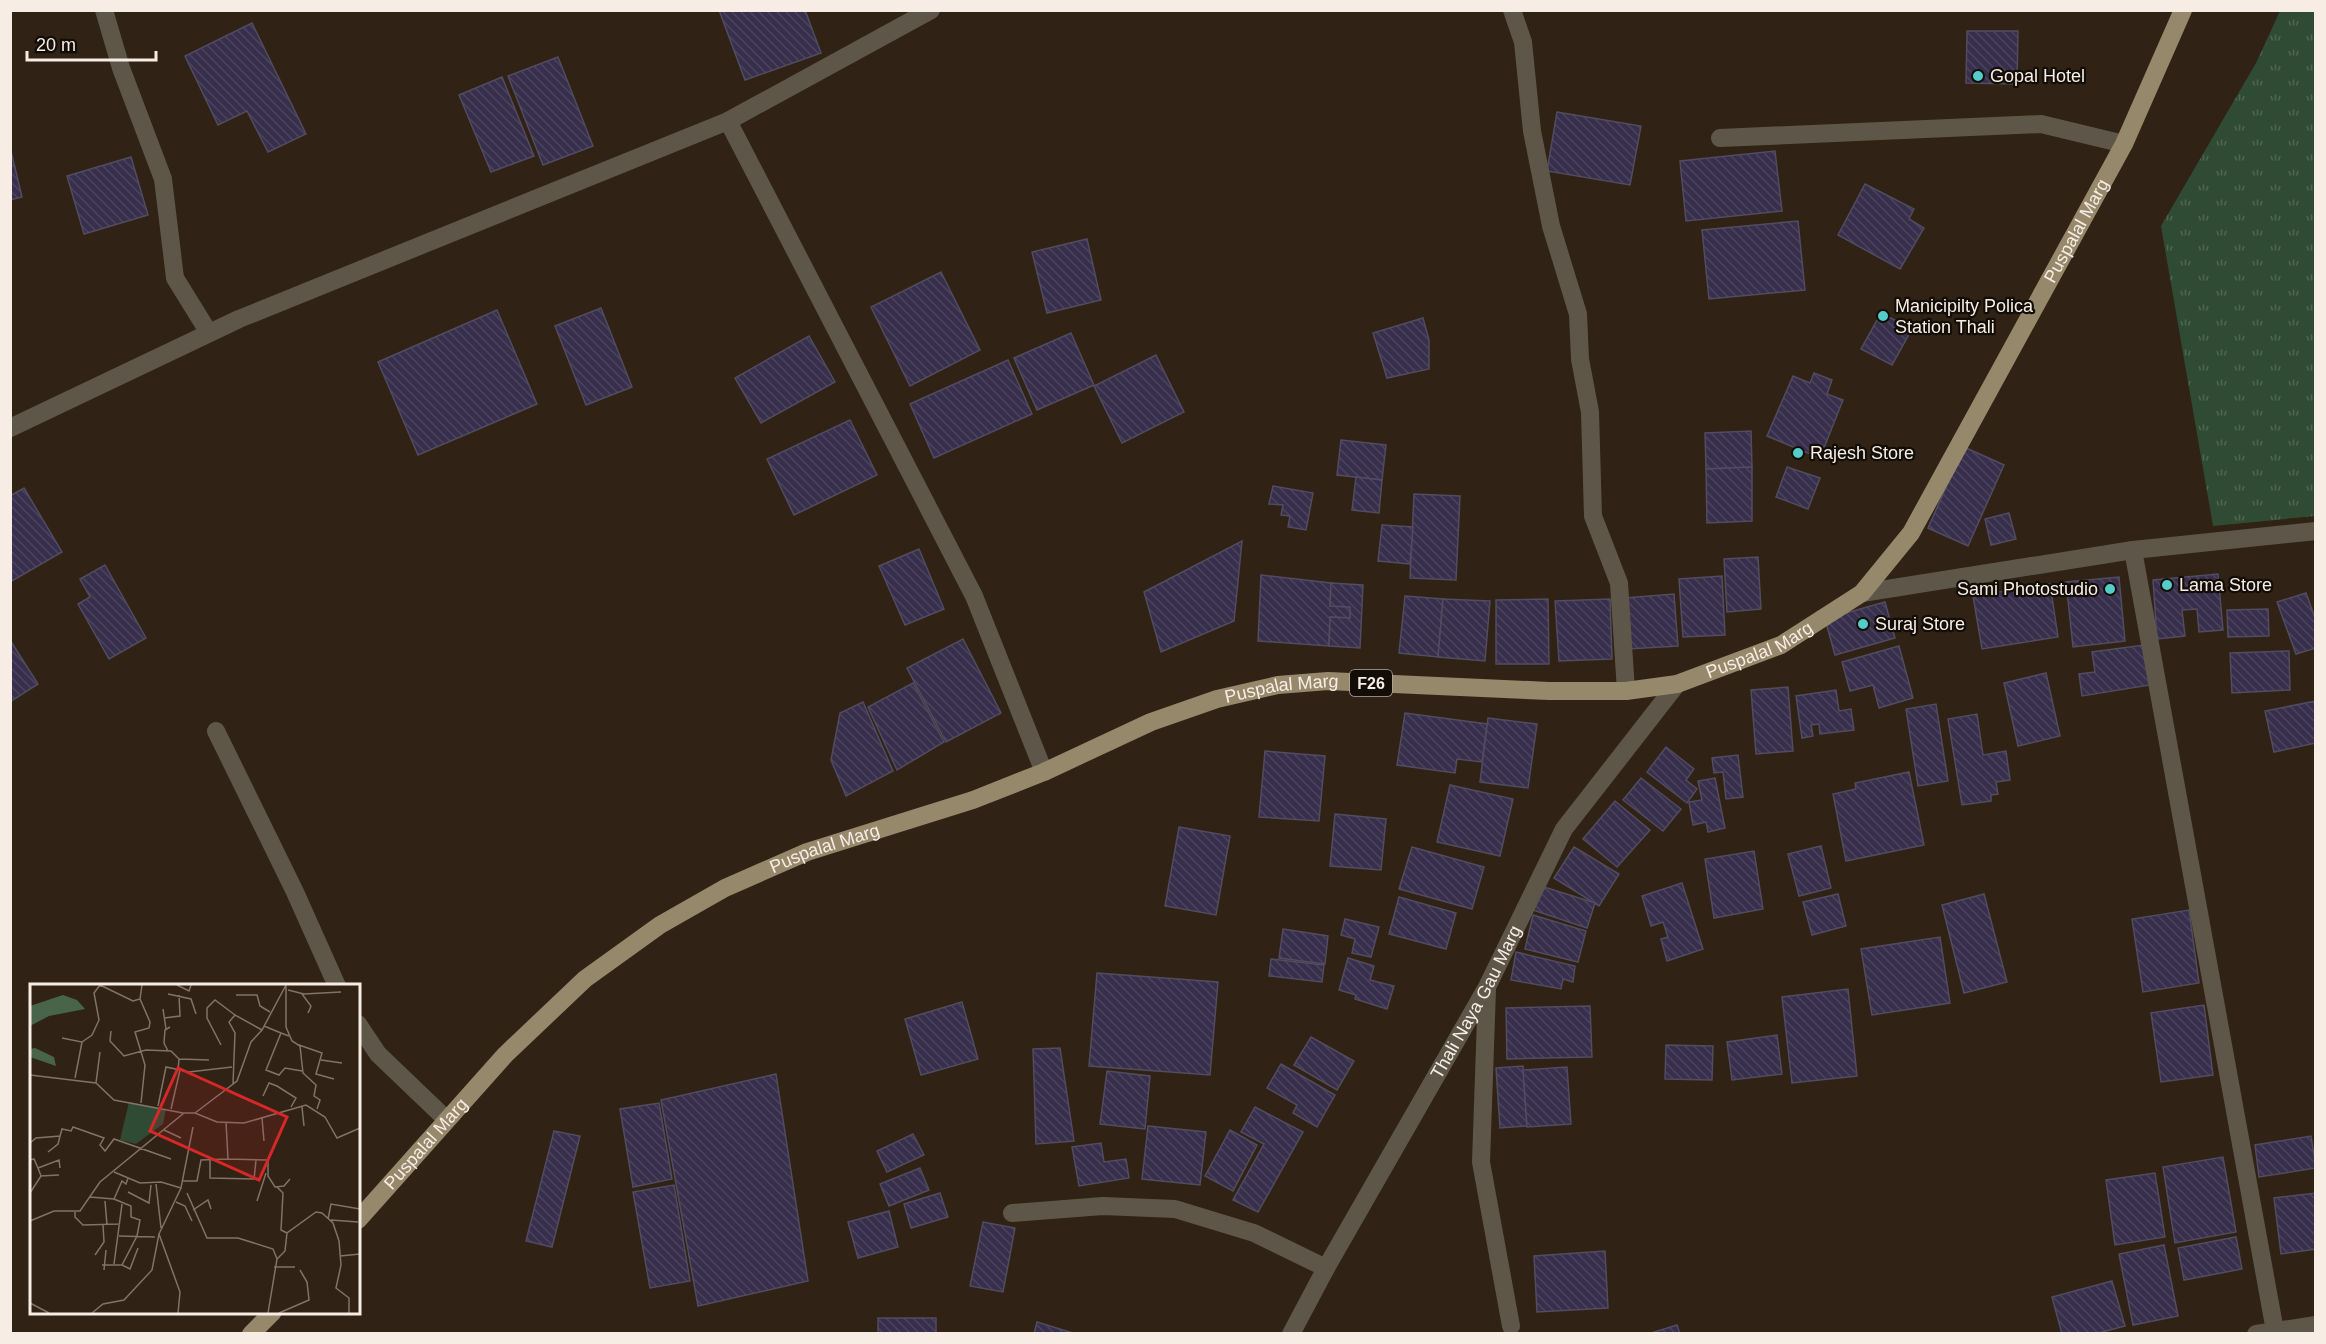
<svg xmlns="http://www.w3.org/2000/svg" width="2326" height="1344" font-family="Arial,sans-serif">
	<defs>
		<pattern id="grass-tufts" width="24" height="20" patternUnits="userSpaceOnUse" patternTransform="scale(1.5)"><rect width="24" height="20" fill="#304b34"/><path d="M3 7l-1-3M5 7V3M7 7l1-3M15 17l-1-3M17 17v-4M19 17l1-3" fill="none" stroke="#4f6551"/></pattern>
		<pattern id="building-back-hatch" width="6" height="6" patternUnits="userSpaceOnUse" patternTransform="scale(1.5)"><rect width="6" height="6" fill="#382f4d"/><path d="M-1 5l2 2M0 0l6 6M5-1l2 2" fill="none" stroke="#4c435e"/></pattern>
	</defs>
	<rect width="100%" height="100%" fill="#302215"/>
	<polygon fill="url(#grass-tufts)" points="2280,11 2315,11 2315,516 2213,526 2161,226 2256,63"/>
	<g fill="url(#building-back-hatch)" stroke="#514c5f" stroke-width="1.5">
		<polygon points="719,10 805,10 821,53 745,80"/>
		<polygon points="252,23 306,134 268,152 247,111 218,125 185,56"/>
		<polygon points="1967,31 2018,31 2017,84 1966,83"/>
		<polygon points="558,57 593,146 543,165 508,76"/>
		<polygon points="502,77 534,156 491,172 459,95"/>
		<polygon points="1557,112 1641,126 1630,185 1547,171"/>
		<polygon points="10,147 22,197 10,200"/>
		<polygon points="1775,151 1782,211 1686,221 1680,161"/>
		<polygon points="131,157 148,215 84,234 67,176"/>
		<polygon points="1865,184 1914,209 1909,219 1924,228 1900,269 1838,235"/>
		<polygon points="1798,221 1805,290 1709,299 1702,230"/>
		<polygon points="1087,239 1101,300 1047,313 1032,252"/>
		<polygon points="941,272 980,350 910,386 871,307"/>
		<polygon points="601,308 632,387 586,405 555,326"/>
		<polygon points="497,310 537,404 418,455 378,362"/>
		<polygon points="1881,313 1912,329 1892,365 1861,349"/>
		<polygon points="1423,318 1429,340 1429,369 1387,378 1373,333"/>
		<polygon points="1071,333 1094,385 1037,410 1014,358"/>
		<polygon points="809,336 835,382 761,423 735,378"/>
		<polygon points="1156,355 1184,412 1122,443 1094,386"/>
		<polygon points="1008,360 1032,414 934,458 910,404"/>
		<polygon points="1814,373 1832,380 1827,394 1843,400 1820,458 1767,436 1793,376 1810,383"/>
		<polygon points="850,420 877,475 794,515 767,459"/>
		<polygon points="1751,431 1752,467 1706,469 1705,433"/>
		<polygon points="1341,440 1386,445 1382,480 1337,475"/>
		<polygon points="1964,447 2004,465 1968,546 1928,528"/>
		<polygon points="1752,467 1752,521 1707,523 1706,469"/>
		<polygon points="1787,467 1820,478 1808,509 1776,497"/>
		<polygon points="1356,477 1382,480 1379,513 1352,510"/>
		<polygon points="1273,486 1313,493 1306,530 1288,527 1290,516 1281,515 1283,505 1269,504"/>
		<polygon points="24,488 62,552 12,581 10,496"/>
		<polygon points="1414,494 1460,496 1456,580 1410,578"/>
		<polygon points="2009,513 2016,539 1991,545 1985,519"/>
		<polygon points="1382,525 1413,527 1410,564 1378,561"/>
		<polygon points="1242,541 1234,621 1161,652 1144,592"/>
		<polygon points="919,549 944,609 905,625 879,566"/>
		<polygon points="1758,557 1761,609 1727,612 1724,559"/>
		<polygon points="105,565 146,638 109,659 78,604 90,597 80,579"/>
		<polygon points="2218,574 2223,630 2199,632 2197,609 2182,610 2185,636 2157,639 2153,580"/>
		<polygon points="1261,575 1331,583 1330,606 1350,607 1350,618 1330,617 1329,646 1258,641"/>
		<polygon points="1722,576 1725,635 1683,637 1679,579"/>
		<polygon points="2119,577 2125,641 2073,647 2066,582"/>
		<polygon points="1331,583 1363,585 1360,648 1329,646 1330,617 1350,618 1350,607 1330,606"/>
		<polygon points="2050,584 2058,637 1982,649 1973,596"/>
		<polygon points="2306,593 2316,621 2316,648 2296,654 2277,602"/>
		<polygon points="1674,594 1678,646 1628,649 1625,598"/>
		<polygon points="1405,596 1443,599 1438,657 1399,653"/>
		<polygon points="1443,599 1490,601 1485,661 1438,657"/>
		<polygon points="1548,599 1549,664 1496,664 1496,600"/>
		<polygon points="1610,599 1612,659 1559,661 1555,601"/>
		<polygon points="1885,602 1895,638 1835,655 1825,619"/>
		<polygon points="2268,609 2269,636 2228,637 2227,610"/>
		<polygon points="963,639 1001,713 946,742 907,668"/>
		<polygon points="10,640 38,684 10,702"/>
		<polygon points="2144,645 2150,685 2082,696 2079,674 2095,672 2092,652"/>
		<polygon points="1899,646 1913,698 1879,708 1873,685 1850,691 1842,662"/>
		<polygon points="2289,651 2290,690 2232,693 2230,653"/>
		<polygon points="2046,673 2060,736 2018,746 2004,683"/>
		<polygon points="913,683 944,742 897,770 868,707"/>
		<polygon points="1788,687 1793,751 1756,754 1751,690"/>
		<polygon points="1836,690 1839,711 1851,709 1854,730 1820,734 1819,724 1811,725 1813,736 1802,738 1796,696"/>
		<polygon points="2316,701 2316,743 2274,752 2265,711"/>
		<polygon points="863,702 893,771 846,796 831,760 840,713"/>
		<polygon points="1936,704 1948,781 1918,786 1906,709"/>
		<polygon points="1405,713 1487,724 1482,762 1457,759 1455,773 1397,765"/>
		<polygon points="1977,714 1983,755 2006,751 2010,780 1996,782 1998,794 1991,795 1991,801 1962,805 1948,719"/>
		<polygon points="1488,718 1537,724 1528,788 1480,782"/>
		<polygon points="1666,747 1694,769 1686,780 1697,789 1687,803 1647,772"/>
		<polygon points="1265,751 1325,756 1319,821 1259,817"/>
		<polygon points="1738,755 1743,797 1726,799 1723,772 1714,773 1712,758"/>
		<polygon points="1909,772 1924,845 1846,861 1833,794 1856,789 1855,783"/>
		<polygon points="1641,778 1681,809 1663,831 1623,800"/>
		<polygon points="1715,778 1725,828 1708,832 1706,822 1693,825 1689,802 1702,800 1698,781"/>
		<polygon points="1450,785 1513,799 1500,856 1437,842"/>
		<polygon points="1615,801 1650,830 1617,867 1583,839"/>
		<polygon points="1335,814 1386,819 1381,870 1330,866"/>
		<polygon points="1179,827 1230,836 1216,915 1165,906"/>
		<polygon points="1821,846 1831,888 1799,896 1788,854"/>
		<polygon points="1412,847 1484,867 1472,909 1399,889"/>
		<polygon points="1574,847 1619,874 1599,906 1554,878"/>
		<polygon points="1754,851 1763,909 1714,918 1705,859"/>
		<polygon points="1682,883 1703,949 1667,961 1661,939 1668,937 1663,922 1651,926 1642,896"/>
		<polygon points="1541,886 1595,903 1587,928 1533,910"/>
		<polygon points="1838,894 1846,926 1812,935 1803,902"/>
		<polygon points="1984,894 2007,982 1964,993 1942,905"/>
		<polygon points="1399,897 1456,913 1446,949 1389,934"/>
		<polygon points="2189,910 2199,983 2143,992 2132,919"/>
		<polygon points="1533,915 1586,931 1578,962 1525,949"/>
		<polygon points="1345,919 1379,927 1371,957 1352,953 1355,939 1341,935"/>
		<polygon points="1283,929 1328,936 1325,964 1279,958"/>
		<polygon points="1940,937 1950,1003 1872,1015 1861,949"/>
		<polygon points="1516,952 1575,966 1573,982 1563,979 1561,989 1511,980"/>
		<polygon points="1348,958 1374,966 1370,980 1394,986 1387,1009 1355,999 1356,995 1339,990"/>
		<polygon points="1271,959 1324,965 1322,982 1269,976"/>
		<polygon points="1097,973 1218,982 1210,1075 1089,1066"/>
		<polygon points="1848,989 1857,1076 1792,1083 1782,997"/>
		<polygon points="962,1002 978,1059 921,1075 905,1019"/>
		<polygon points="2204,1005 2213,1075 2161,1082 2151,1013"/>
		<polygon points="1590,1006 1592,1057 1507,1059 1506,1008"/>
		<polygon points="1777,1035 1782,1074 1732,1080 1727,1042"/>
		<polygon points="1311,1037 1354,1061 1337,1090 1294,1065"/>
		<polygon points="1666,1045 1713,1046 1712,1080 1665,1079"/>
		<polygon points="1060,1048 1074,1141 1036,1144 1033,1049"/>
		<polygon points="1281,1064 1335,1095 1317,1127 1293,1113 1297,1105 1267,1088"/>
		<polygon points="1523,1066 1527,1126 1500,1128 1496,1068"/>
		<polygon points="1567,1067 1571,1124 1527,1127 1523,1070"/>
		<polygon points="1107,1071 1150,1076 1145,1129 1100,1124"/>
		<polygon points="776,1074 808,1281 698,1306 661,1100"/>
		<polygon points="659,1103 672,1179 633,1187 620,1109"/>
		<polygon points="1255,1107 1303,1132 1258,1212 1233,1200 1264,1144 1241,1132"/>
		<polygon points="1148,1126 1206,1132 1200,1185 1142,1179"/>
		<polygon points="1230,1130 1257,1145 1233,1191 1205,1176"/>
		<polygon points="554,1131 580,1136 552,1247 526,1241"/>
		<polygon points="913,1134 924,1155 887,1172 877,1151"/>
		<polygon points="2311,1136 2316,1168 2259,1177 2255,1145"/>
		<polygon points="1101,1143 1104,1162 1126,1159 1129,1178 1079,1186 1072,1147"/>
		<polygon points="2223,1157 2236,1232 2175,1243 2163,1167"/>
		<polygon points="920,1168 929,1190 889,1206 880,1184"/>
		<polygon points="2155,1173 2165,1237 2115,1245 2106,1180"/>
		<polygon points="674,1185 690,1281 650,1288 633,1192"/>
		<polygon points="940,1193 948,1217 911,1228 904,1204"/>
		<polygon points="2316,1193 2316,1249 2281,1254 2274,1198"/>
		<polygon points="889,1211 898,1247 858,1258 848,1222"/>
		<polygon points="983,1222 1015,1228 1003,1292 970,1286"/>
		<polygon points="2236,1237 2242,1269 2184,1280 2178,1248"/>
		<polygon points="2164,1245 2178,1316 2133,1325 2119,1254"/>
		<polygon points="1605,1251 1608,1308 1537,1312 1534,1256"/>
		<polygon points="2112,1281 2125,1326 2095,1334 2062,1334 2052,1297"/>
		<rect x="878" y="1318" width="58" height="16"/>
		<polygon points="1037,1322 1076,1334 1034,1334"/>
		<polygon points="1677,1325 1680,1334 1648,1334"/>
	</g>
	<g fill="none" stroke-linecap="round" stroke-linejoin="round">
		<g stroke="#5e5749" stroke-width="18">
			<polyline points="104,10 121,68 163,179 175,278 209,333"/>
			<polyline points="1512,10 1523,42 1532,131 1551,226 1578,314 1580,359 1590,412 1593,516 1619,583 1626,691"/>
			<polyline points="728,121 974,596 1044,772"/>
			<polyline points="1720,138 2041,124 2124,144"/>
			<polyline points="10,428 239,319 728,121 931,10"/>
			<polyline points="2133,550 2275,1331"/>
			<polyline points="1862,593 2133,550 2316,531"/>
			<polyline points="216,731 295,892 337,986"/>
			<polyline points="1487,989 1481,1162 1511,1326"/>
			<polyline points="358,1024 378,1054 447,1120"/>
			<polyline points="1012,1213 1103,1206 1175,1209 1254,1233 1326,1268"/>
			<path id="s1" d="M1291,1334L1326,1268L1487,987L1564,829L1677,684"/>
			<polyline points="2256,1334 2316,1325"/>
		</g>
		<g stroke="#96886b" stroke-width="18">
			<path id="s2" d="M358,1220L505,1055L585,979L660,925L725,888L807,852L973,800L1044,772L1151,722L1217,699L1278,685L1328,681L1549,691H1626L1677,684L1781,645L1862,593L1911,533L2124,144L2183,10"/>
			<polyline points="251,1334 273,1312"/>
		</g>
	</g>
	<g fill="#53cdc9" stroke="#130d08" stroke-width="2">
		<circle cx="1978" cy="76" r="6"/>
		<circle cx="1883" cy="316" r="6"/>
		<circle cx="1798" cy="453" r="6"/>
		<circle cx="2167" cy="585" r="6"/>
		<circle cx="2110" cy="589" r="6"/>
		<circle cx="1863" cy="624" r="6"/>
	</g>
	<g text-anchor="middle" stroke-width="4.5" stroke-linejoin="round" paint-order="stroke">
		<rect fill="#130d08" stroke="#b3aaa3" stroke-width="1.5" x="1350" y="670" width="42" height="26" rx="4.5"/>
		<g font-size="16" font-weight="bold" fill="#f7ede5">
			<text x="1371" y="689">F26</text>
		</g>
		<g font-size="18" fill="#f7ede5" stroke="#130d08" text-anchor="start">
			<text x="1990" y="82">Gopal Hotel</text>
			<text x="1895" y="312">Manicipilty Polica<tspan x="1895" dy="21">Station Thali</tspan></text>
			<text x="1810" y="459">Rajesh Store</text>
			<text x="2179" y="591">Lama Store</text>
			<text x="2098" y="595" text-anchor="end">Sami Photostudio</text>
			<text x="1875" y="630">Suraj Store</text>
		</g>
		<g font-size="18" fill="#f7ede5" stroke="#130d08">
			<text dy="6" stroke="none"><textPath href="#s2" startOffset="2118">Puspalal Marg</textPath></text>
			<text dy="6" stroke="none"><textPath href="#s2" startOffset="1578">Puspalal Marg</textPath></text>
			<text dy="6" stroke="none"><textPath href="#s2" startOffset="1092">Puspalal Marg</textPath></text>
			<text dy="6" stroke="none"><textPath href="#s2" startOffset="606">Puspalal Marg</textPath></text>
			<text dy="6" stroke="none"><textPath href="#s1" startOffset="380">Thali Naya Gau Marg</textPath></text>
			<text dy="6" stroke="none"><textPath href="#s2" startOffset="102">Puspalal Marg</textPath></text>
		</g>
	</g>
	<g transform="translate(30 984)">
		<rect width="330" height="330" fill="#302215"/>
		<path d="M99,118L136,125L133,140L106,160L90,156Z" fill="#304b34"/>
		<path d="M33,11L47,16L55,25L19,32L0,42V22ZM5,64L24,73L26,82L0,73V65Z" fill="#48654c"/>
		<path fill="none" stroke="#807368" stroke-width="1.5" d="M70,1L103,17L110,15L112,1M147,1L159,7L161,1M256,2V43L262,57L270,62L273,89L286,101L284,112L290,116L287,125M258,6L274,10L311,8M138,10L161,15L166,30M272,10L281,22L278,29M206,11H227L230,22L240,28M110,15L120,38L119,44L105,48L115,81L111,119M133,25L136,45M134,34L150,32L149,11M234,42L251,49M81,47L80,57L94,72L116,66L141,67L149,75L148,86M259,52L251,49L236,86L249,91L255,84L272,87M32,54L52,58L45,94M52,58L62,51L69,36L64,9L70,1M191,61L177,34V24L185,16L205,31M269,61L292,69L286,90L304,95M138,67L134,59L135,46L140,43M149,75L179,76M291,76L312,79M0,91L66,99L84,116L153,129M66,99L70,68M203,100L205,49L199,38L205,31L232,46M233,112L239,99L247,102L266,114L261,123M128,122L136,83L159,88L202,83M272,123L274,142M141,125L150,86M165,129L207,97L221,58L232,46L256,1M232,134L234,157M196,138L198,175M134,146L151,154M0,159L6,154L30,152L32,145L41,147L43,143L74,154L70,161L75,167L84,155L141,175M18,168L28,160L30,152M0,176L4,175L8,184L29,176L30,184M180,176V194L224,195L226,176M8,184L11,192L29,191M84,188L110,199L131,198L151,204M153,197H167L171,176L198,175L238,176V192L245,203L254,202L260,195M126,200L131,244M247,203L253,209L251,246L257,249M98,208L119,219L121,201M0,209L11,192M157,209L177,254H208L243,265L247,275L238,329M60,213L84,215M75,217L77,241M227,217L236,189M146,218L155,222L162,237M163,226L178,216L181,225M45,228V233L53,241L90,240M298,235L301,220L330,225M301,236L328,238M0,237L24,227H50L70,198L154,129H165L187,138L214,139L276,121L295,133L307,154L330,144M89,252L125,253M65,271L74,258L73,241M310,272L330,270M247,275L255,267L257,249L286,228L292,229L303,239L309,257L311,281L306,304L319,314V329M84,280L92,220M72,281H92L107,252L110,236L101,233V222L84,215L92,197L96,200L98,194M92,281L100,285L108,264M244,283H265M74,286L76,266M0,319L19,329M62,329L73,320L94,316L122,286L129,250M148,329L150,308L129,250L151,204L163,143M249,329L279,316L277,298L270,286"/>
		<path fill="#d62828" fill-opacity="0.15" stroke="#d62828" stroke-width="3" d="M148,84L257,133L229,196L120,147Z"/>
		<rect width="330" height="330" fill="none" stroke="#f7ede5" stroke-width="3"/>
	</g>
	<rect width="2326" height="1344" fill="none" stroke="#f7ede5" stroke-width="24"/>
	<path d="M27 51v9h129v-9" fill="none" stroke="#f7ede5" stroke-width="3"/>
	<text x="36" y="51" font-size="18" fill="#f7ede5" stroke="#130d08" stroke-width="4.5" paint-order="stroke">20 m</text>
</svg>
